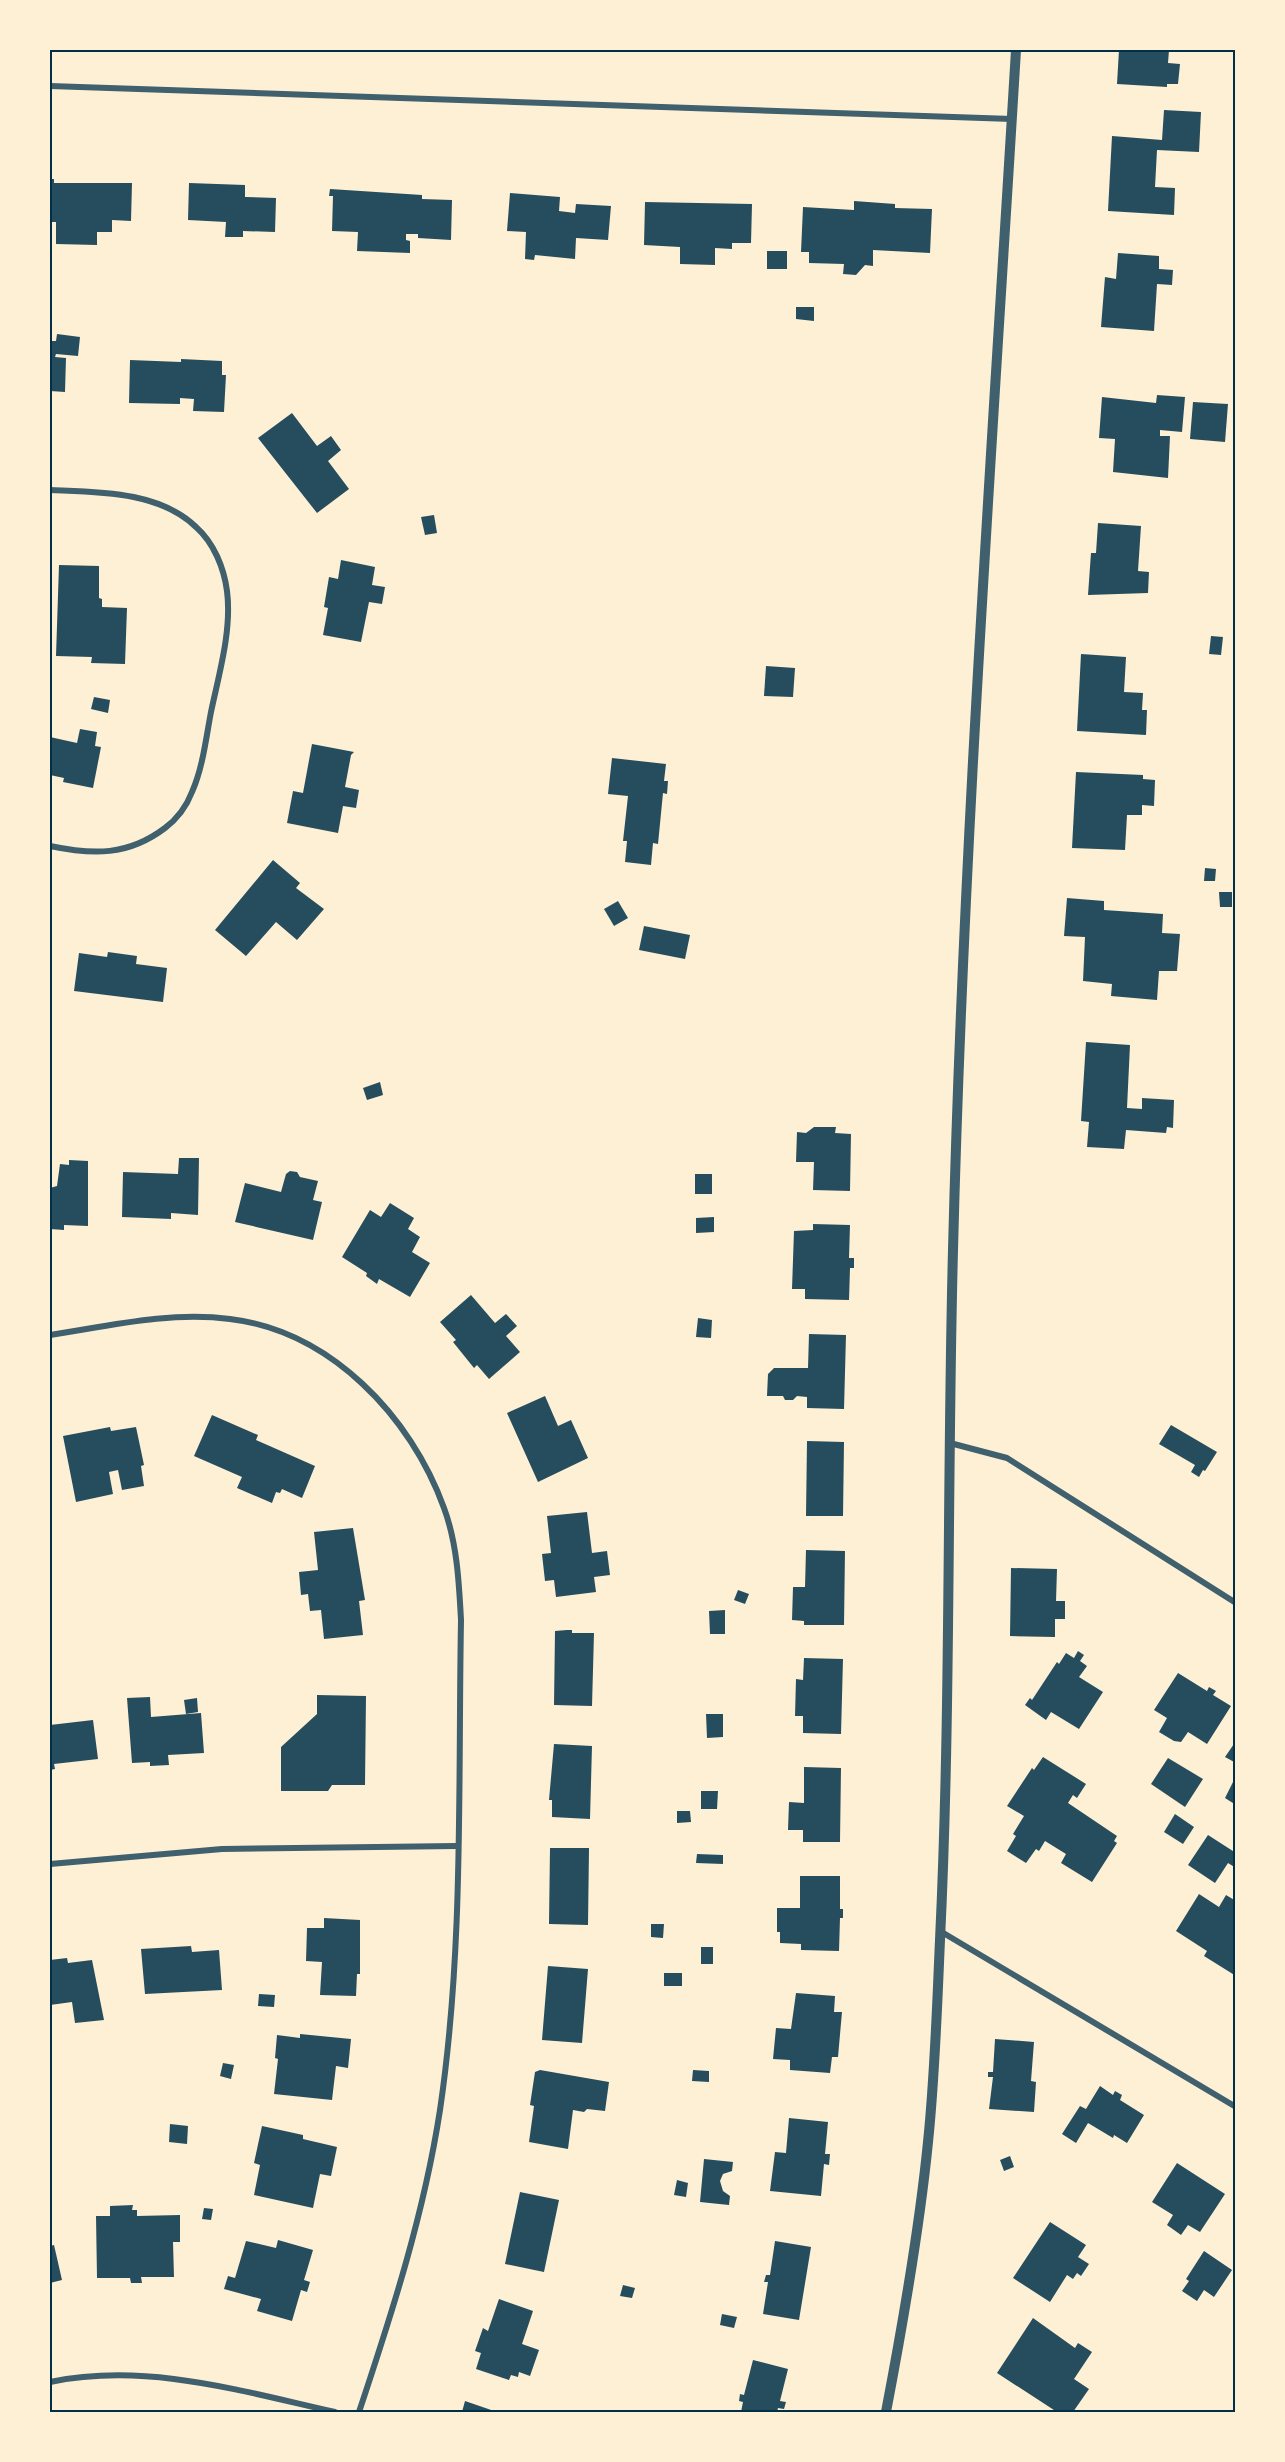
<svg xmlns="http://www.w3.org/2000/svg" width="1285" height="2462" font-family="'Zilla Slab',serif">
	<rect width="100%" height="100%" fill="#fdf0d5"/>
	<g fill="#264d5e">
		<polygon points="1119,50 1169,50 1168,63 1180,64 1178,84 1167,84 1167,87 1117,84"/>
		<polygon points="1164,110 1201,112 1199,152 1157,150 1155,187 1175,188 1174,215 1108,211 1112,136 1162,140"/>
		<polygon points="50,179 54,179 54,183 132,183 131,221 112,220 112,232 97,232 97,245 56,244 56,222 50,222"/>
		<polygon points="189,183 245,185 245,197 276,198 275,232 243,231 243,237 225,237 226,222 188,220"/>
		<polygon points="330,189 422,195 422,199 452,200 451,240 418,238 418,234 406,234 406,240 410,241 410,253 357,251 358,232 332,231 333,196 329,196"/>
		<polygon points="510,193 560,197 559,211 575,213 576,204 611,206 608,240 576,238 575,259 535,255 534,260 525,259 526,232 507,231"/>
		<polygon points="854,201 895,204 895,208 932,209 930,253 873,250 873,266 865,265 856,275 843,274 844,264 809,263 809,252 801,252 803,207 854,210"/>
		<polygon points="645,202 752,204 751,243 732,243 732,249 715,248 715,265 680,264 680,247 644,245"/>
		<rect x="767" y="251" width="20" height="18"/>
		<polygon points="1118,253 1159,256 1159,269 1173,270 1172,285 1157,284 1154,331 1101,327 1105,277 1116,279"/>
		<polygon points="796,307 814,307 814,321 796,319"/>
		<polygon points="57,334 80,337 78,356 56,354 55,357 66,358 65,392 50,391 50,341 56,341"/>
		<polygon points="181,359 222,361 222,375 226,375 224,412 193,411 194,399 180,398 180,404 129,403 130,360 181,362"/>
		<polygon points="1157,395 1185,397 1182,432 1160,430 1160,436 1170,436 1168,478 1113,472 1115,439 1099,438 1102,397 1156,403"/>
		<polygon points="1193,402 1228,404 1225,442 1190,439"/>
		<polygon points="292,413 317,446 331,436 341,450 328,461 349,489 317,513 258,438"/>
		<polygon points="434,515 437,533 425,535 421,517"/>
		<polygon points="1098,523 1141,526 1138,571 1149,572 1148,593 1088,595 1091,553 1096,553"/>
		<polygon points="341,560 375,567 372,585 385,587 382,604 369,602 361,642 323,635 328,608 324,607 329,577 338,579"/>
		<polygon points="59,565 99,566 99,598 102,599 102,607 127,608 125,664 91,663 92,657 56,656"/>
		<polygon points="1211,636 1223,637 1221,655 1209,654"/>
		<polygon points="1081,654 1126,657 1124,692 1143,693 1142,710 1147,710 1146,735 1077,731"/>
		<polygon points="766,666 795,668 793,697 764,696"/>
		<polygon points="94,697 110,700 108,713 91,709"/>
		<polygon points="80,729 97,732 95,746 101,747 93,788 63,782 64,778 50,775 50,737 77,743"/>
		<polygon points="312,744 354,752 351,755 345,787 359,790 356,808 343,806 338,833 287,823 293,791 303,793"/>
		<polygon points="612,758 666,764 664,781 668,781 667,794 663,793 658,844 653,843 651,865 625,862 627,841 623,841 628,796 608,794"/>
		<polygon points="1076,772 1143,775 1143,779 1155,780 1154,806 1142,805 1142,815 1127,815 1125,850 1072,848"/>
		<polygon points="273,860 300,883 296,888 324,909 297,940 276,922 246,956 215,930"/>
		<polygon points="1205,868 1216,869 1215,881 1204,881"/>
		<polygon points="1219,892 1232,892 1232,907 1220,907"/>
		<polygon points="1067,898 1104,901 1104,910 1163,914 1162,933 1180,934 1177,971 1159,971 1157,1000 1111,996 1112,984 1083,981 1085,937 1064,936"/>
		<polygon points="618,901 628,918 614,926 604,909"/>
		<polygon points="644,926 690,935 685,959 639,950"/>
		<polygon points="108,952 137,956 136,964 167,968 163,1002 74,991 79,953 107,957"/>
		<polygon points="1086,1042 1130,1045 1127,1108 1142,1109 1142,1098 1174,1100 1173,1128 1167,1127 1166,1133 1126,1130 1124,1149 1087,1147 1089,1122 1081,1121"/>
		<polygon points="380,1082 383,1095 367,1100 363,1088"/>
		<polygon points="814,1127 836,1127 835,1133 851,1134 850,1191 813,1190 814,1162 796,1162 797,1132 806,1133"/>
		<polygon points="179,1158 199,1158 198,1215 171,1213 171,1219 122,1217 123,1172 178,1174"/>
		<polygon points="69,1160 88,1161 88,1226 64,1225 64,1230 50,1229 50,1188 57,1186 60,1164 69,1165"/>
		<polygon points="290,1171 297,1172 300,1177 318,1181 313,1200 322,1202 313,1240 235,1222 245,1183 281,1192 286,1174"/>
		<rect x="695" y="1174" width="17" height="20"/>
		<polygon points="390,1203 414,1218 408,1229 420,1237 412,1252 430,1263 410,1297 379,1279 377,1284 366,1276 367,1273 342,1257 370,1210 381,1217"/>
		<polygon points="714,1217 714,1232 696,1233 696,1218"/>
		<polygon points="813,1224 850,1225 849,1258 854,1258 854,1268 850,1268 849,1300 805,1299 805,1289 792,1289 794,1231 813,1230"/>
		<polygon points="471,1295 495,1323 506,1314 517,1326 506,1336 520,1352 489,1379 477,1365 474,1368 453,1342 456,1340 440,1322"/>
		<polygon points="698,1318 712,1320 711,1338 696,1337"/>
		<polygon points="809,1334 846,1335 844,1409 807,1408 807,1397 797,1396 793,1400 785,1400 783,1396 767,1396 768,1374 774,1368 808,1368"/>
		<polygon points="545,1396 558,1426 571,1420 588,1458 538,1482 507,1413"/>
		<polygon points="212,1415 258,1435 256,1440 315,1466 302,1498 282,1489 280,1493 276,1492 272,1503 237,1488 242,1477 194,1456"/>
		<polygon points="1171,1425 1217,1452 1205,1471 1203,1470 1199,1477 1191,1472 1195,1465 1159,1444"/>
		<polygon points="110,1427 111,1431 136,1427 144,1465 141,1466 144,1486 122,1490 118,1470 109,1472 113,1494 76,1502 63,1436"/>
		<polygon points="807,1441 844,1442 843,1516 806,1516"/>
		<polygon points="587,1512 592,1553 607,1551 610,1575 594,1577 596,1592 556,1597 554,1580 545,1581 542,1554 551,1553 547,1516"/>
		<polygon points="353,1528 365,1600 359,1601 363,1635 324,1639 321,1610 310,1611 308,1594 301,1595 299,1572 318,1570 314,1532"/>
		<polygon points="806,1550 845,1551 844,1625 804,1625 804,1621 792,1620 793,1587 805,1587"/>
		<polygon points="1011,1568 1057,1569 1056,1601 1065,1601 1065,1619 1055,1619 1055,1637 1010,1636"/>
		<polygon points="738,1590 749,1594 745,1604 734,1600"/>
		<polygon points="725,1610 725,1634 710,1634 709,1611"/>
		<polygon points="567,1630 572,1630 572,1633 594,1633 592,1706 554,1705 555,1631"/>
		<polygon points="1078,1651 1084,1655 1080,1661 1087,1666 1079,1677 1103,1692 1079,1729 1051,1712 1046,1720 1025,1705 1030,1698 1032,1700 1057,1662 1059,1664 1066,1653 1074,1658"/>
		<polygon points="804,1658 843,1659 841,1734 803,1733 803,1716 795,1716 796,1679 803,1680"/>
		<polygon points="1178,1673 1207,1691 1209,1687 1216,1691 1213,1695 1231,1706 1207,1744 1188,1732 1181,1742 1174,1741 1159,1732 1167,1718 1154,1710"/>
		<polygon points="317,1695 366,1696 365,1785 332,1785 328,1791 281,1791 281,1747 317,1714"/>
		<polygon points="150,1697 151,1717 201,1713 204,1753 168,1755 169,1765 150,1766 150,1762 132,1763 127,1698"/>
		<polygon points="197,1698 198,1712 186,1714 184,1700"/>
		<polygon points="706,1714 723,1714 723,1737 707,1738"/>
		<polygon points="93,1720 98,1759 54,1764 55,1769 50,1770 50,1725"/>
		<polygon points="1236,1741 1236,1763 1225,1757"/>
		<polygon points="554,1744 592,1746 590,1819 552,1817 552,1800 549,1800"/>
		<polygon points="1043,1757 1086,1784 1077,1798 1073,1795 1068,1803 1117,1836 1114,1841 1117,1843 1092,1882 1061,1863 1066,1854 1045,1841 1039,1851 1036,1849 1026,1863 1007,1851 1016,1836 1013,1834 1024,1816 1007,1806 1032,1768 1034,1770"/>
		<polygon points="1168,1758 1203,1779 1185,1807 1151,1784"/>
		<polygon points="804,1767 841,1768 840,1842 803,1842 803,1830 788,1830 789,1802 804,1803"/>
		<polygon points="1236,1776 1236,1805 1225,1798"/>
		<polygon points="701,1791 718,1791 717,1809 701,1809"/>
		<polygon points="677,1811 690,1811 691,1822 677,1823"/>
		<polygon points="1175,1814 1194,1827 1183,1844 1164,1832"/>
		<polygon points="1208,1835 1236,1853 1236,1868 1228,1863 1215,1883 1188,1865"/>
		<polygon points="550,1848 589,1848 588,1925 549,1924"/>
		<polygon points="697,1854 723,1855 723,1864 696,1863"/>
		<polygon points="800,1876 840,1876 840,1909 843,1909 843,1918 840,1918 839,1951 801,1950 801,1944 780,1943 780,1932 777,1932 777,1908 800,1908"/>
		<polygon points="1199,1894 1219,1907 1226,1895 1236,1901 1236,1976 1204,1956 1207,1951 1176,1931"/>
		<polygon points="324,1918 360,1920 360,1974 357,1974 356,1996 320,1995 322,1962 306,1961 307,1928 324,1928"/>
		<polygon points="651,1924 664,1924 663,1938 651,1937"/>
		<polygon points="191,1946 192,1952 219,1950 222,1990 145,1994 141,1949"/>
		<rect x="701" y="1947" width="12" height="17"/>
		<polygon points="67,1958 68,1963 92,1960 104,2020 75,2023 72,2002 50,2005 50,1960"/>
		<polygon points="548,1966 588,1969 582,2043 542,2040"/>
		<rect x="664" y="1973" width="18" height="13"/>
		<polygon points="796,1993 835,1996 834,2012 842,2012 838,2057 832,2057 830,2073 790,2070 790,2060 773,2059 776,2028 791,2029"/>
		<polygon points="259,1994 275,1995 274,2007 258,2006"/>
		<polygon points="300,2034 351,2039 348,2068 336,2066 332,2100 274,2094 278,2059 275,2058 277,2035 300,2038"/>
		<polygon points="995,2039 1034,2042 1031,2081 1036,2082 1034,2112 989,2109 993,2077 988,2077 988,2072 993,2072"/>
		<polygon points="223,2063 234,2065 231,2079 220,2076"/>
		<polygon points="540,2070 609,2082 605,2111 587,2109 584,2112 573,2110 568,2149 529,2142 534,2106 530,2105 535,2072"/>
		<polygon points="693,2070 709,2071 709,2082 692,2081"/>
		<polygon points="1100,2086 1113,2095 1115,2091 1122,2095 1120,2100 1144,2115 1127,2143 1114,2135 1113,2138 1088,2123 1076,2143 1062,2134 1080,2106 1086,2109"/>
		<polygon points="789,2118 828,2122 825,2154 830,2154 829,2165 824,2164 821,2196 770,2191 775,2152 786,2153"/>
		<polygon points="170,2124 188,2126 187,2144 169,2142"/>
		<polygon points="262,2126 303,2135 303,2139 337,2147 331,2176 320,2174 313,2208 254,2195 260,2165 254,2163"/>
		<polygon points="1010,2156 1014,2167 1004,2171 1000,2160"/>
		<polygon points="704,2159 733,2162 732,2171 723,2174 720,2181 723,2191 730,2196 729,2205 700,2202"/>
		<polygon points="1177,2163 1225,2194 1200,2232 1188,2225 1181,2235 1167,2225 1173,2215 1152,2202"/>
		<polygon points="677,2180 688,2183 686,2197 674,2195"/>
		<polygon points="520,2192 559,2200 544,2272 505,2264"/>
		<polygon points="133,2205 132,2210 137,2210 137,2216 180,2215 180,2242 173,2242 174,2277 141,2277 142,2283 131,2283 130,2278 97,2278 96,2216 110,2216 110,2206"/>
		<polygon points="204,2208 213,2209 211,2220 202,2219"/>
		<polygon points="1050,2222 1086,2245 1078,2257 1089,2264 1081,2276 1077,2273 1073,2279 1067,2275 1050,2302 1013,2278"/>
		<polygon points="278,2240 313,2250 304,2280 310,2282 307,2292 301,2290 292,2321 257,2311 261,2299 224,2289 228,2276 235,2278 246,2241 276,2248"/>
		<polygon points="775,2241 811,2247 799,2320 763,2314 768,2282 764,2282 766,2275 770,2275"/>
		<polygon points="54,2245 62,2280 50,2283 50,2246"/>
		<polygon points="1204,2251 1232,2270 1214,2297 1204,2290 1197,2301 1182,2291 1189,2281 1186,2279"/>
		<polygon points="623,2285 635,2288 632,2298 620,2296"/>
		<polygon points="499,2299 533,2311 522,2344 539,2350 530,2376 519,2372 518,2377 511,2375 509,2380 476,2369 481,2353 475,2351 483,2328 488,2331"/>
		<polygon points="722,2314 737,2317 734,2328 720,2325"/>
		<polygon points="1033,2318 1075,2348 1078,2343 1092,2352 1074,2379 1089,2389 1073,2412 1057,2412 997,2373"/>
		<polygon points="753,2360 788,2369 780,2401 786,2402 784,2409 778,2408 777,2412 741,2412 743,2402 739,2401 740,2394 744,2395"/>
		<polygon points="465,2401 497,2412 462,2412"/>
	</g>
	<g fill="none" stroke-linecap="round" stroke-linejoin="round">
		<g stroke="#3f606c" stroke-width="6">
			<polyline points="50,86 1012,119"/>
			<path d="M50,490C98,492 159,491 196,527C214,543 224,568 227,591C232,630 219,674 211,712C206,738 203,767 192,792C187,805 177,819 165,828C128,856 93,855 50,846"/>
			<path d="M50,1335C108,1326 170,1311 230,1319C330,1331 411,1416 444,1508C457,1543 459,1582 461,1620C458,1782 464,1948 440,2110C424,2214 392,2313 359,2412"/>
			<polyline points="950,1443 1007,1458 1236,1603"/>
			<polyline points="50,1864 222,1849 457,1846"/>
			<polyline points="940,1931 1236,2107"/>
			<path d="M50,2382C146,2362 241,2391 335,2412"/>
		</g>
		<path stroke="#3f606c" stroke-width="10" d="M886,2412C903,2323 919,2233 928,2142C935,2075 937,2007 940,1940C951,1710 947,1480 953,1250C963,849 992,449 1016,50"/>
	</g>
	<rect width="1285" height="2462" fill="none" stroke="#fdf0d5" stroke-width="102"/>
	<rect x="51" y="51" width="1183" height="2360" fill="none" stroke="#003049" stroke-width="2"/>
</svg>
